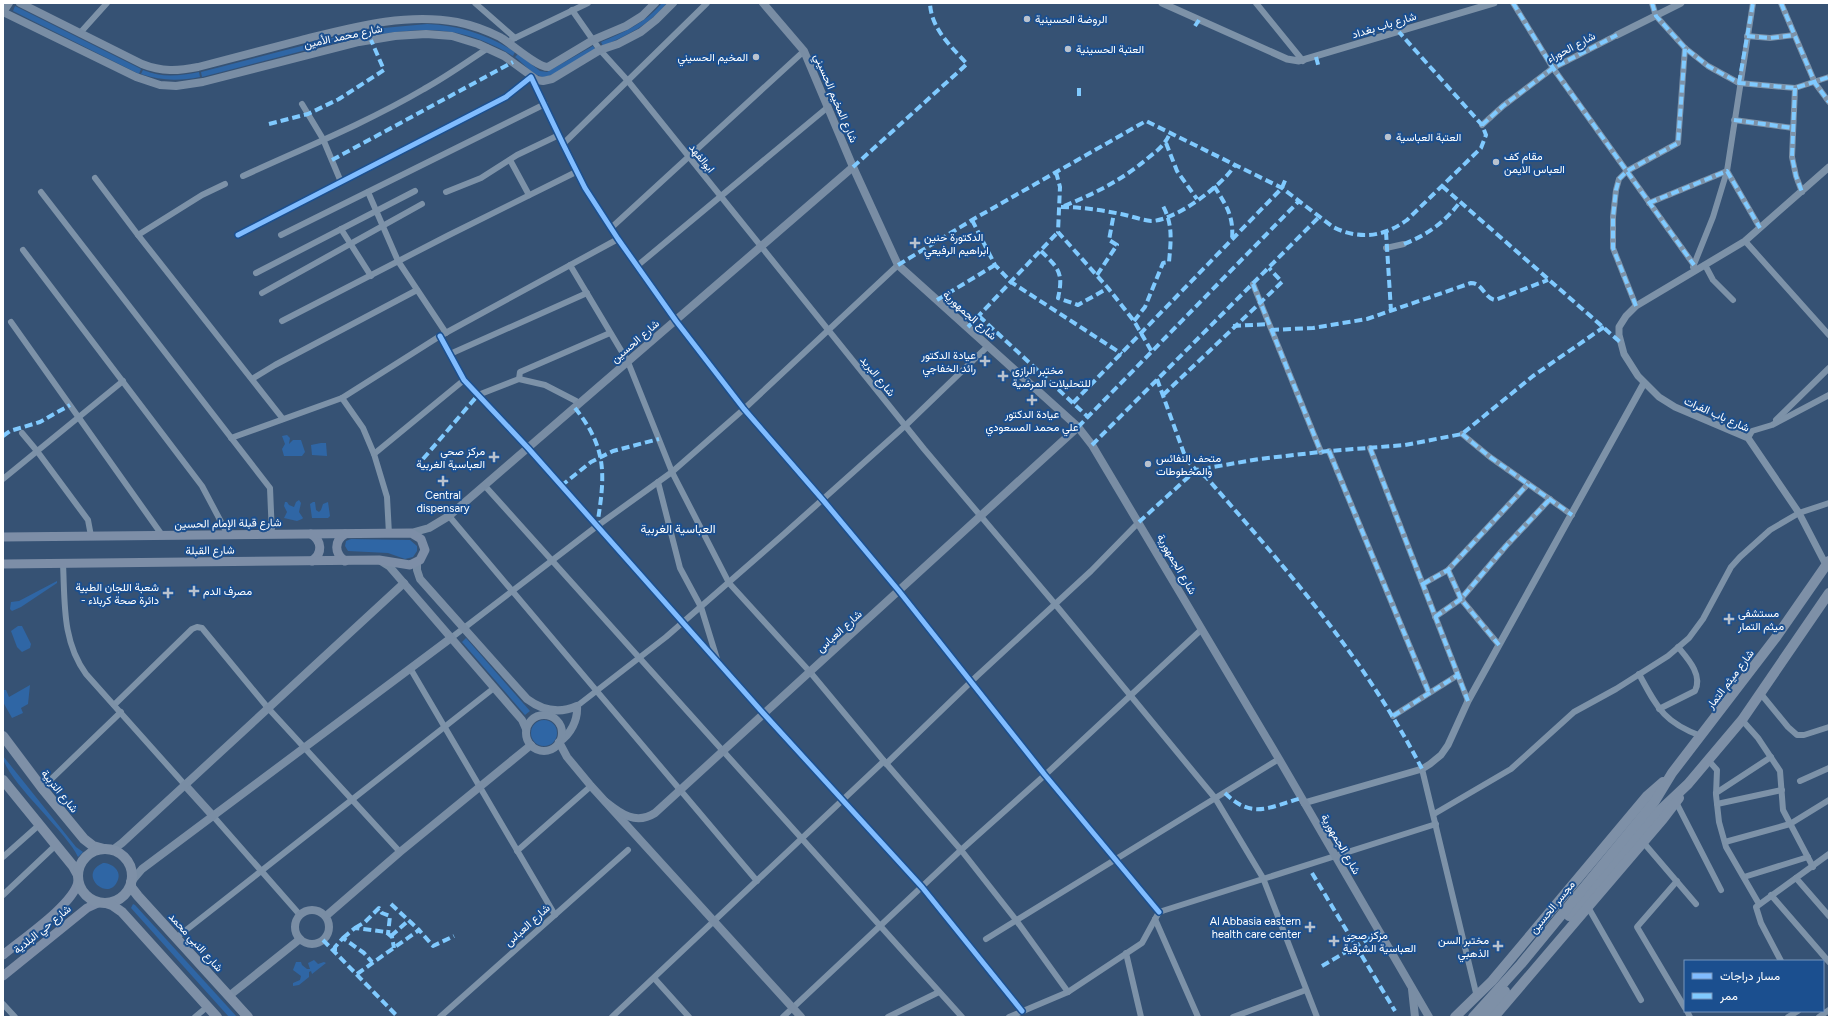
<svg xmlns="http://www.w3.org/2000/svg" width="1832" height="1020" font-family="Figtree,Vazirmatn,sans-serif">
	<rect width="100%" height="100%" fill="#365274"/>
	<g fill="#2f66a5">
		<path d="M662,3H667C646,27 631,33 603,46L601,42C625,32 645,23 662,3Z"/>
		<polygon points="15,6 141,69 139,74 13,11"/>
		<path d="M427,24C459,25 488,35 515,52L513,56C450,18 408,30 340,41L339,37L383,28Z"/>
		<polygon points="336,37 337,42 202,77 201,72"/>
		<path d="M593,46L595,49C586,54 552,78 543,77C534,76 523,63 515,57L518,54L540,71L547,72Z"/>
		<path d="M143,70C162,78 179,76 199,72L200,77C179,81 161,81 141,74Z"/>
		<polygon points="287,435 290,438 289,444 293,440 301,440 305,452 302,456 284,456 282,449 285,444 282,436"/>
		<polygon points="321,443 326,443 327,456 312,455 311,445"/>
		<polygon points="299,500 301,503 299,512 303,518 302,519 297,521 284,518 287,512 284,506 285,502 287,502 289,505 294,507 296,502"/>
		<polygon points="315,502 316,510 319,512 321,510 323,504 328,502 330,516 328,518 312,518 310,504 313,502"/>
		<polygon points="351,539 410,540 417,546 417,551 413,557 405,559 388,553 348,551 345,546 346,541"/>
		<polygon points="57,581 57,583 21,607 12,611 10,609 11,602 19,601"/>
		<polygon points="18,626 22,626 31,644 30,648 22,652 17,647 11,631"/>
		<polygon points="466,638 530,711 525,715 462,642"/>
		<polygon points="30,685 28,704 21,708 23,713 12,718 3,702 3,690 6,690 9,697"/>
		<circle cx="544" cy="733" r="13"/>
		<path d="M3,756L76,847L83,852L78,857C68,833 3,777 3,756Z"/>
		<path d="M103,863C112,863 123,871 117,882C107,902 77,874 103,863Z"/>
		<polygon points="133,904 135,905 237,1017 229,1017 131,908"/>
		<polygon points="314,960 318,964 324,962 326,963 312,974 311,971 309,972 309,977 299,985 293,986 293,983 300,980 301,976 293,970 296,962 301,962 302,965 307,969 310,969 308,963"/>
	</g>
	<g fill="none" stroke-linecap="round" stroke-linejoin="round">
		<g stroke="#7d92a8" stroke-width="6">
			<polyline points="475,3 515,38 511,40"/>
			<polyline points="1256,3 1303,61"/>
			<polyline points="1513,3 1553,68 1694,265"/>
			<polyline points="1652,3 1656,16 1685,48 1708,66 1739,83 1795,88 1829,77"/>
			<polyline points="1781,3 1815,83 1829,102"/>
			<polyline points="572,10 600,50 628,81 924,449 1055,604 1215,798 1263,878 1317,1017"/>
			<polyline points="80,33 107,3"/>
			<polyline points="1747,36 1770,38 1794,35"/>
			<polyline points="515,38 588,3"/>
			<polyline points="1795,88 1792,157 1796,176 1802,192"/>
			<polyline points="302,104 323,139 341,182"/>
			<polyline points="1734,120 1793,128"/>
			<polyline points="1482,125 1503,106 1553,68 1617,35"/>
			<polyline points="563,144 707,3"/>
			<polyline points="510,160 529,195"/>
			<path d="M243,176C304,148 366,123 424,89C446,77 467,62 488,48"/>
			<polyline points="95,178 138,235 283,419"/>
			<polyline points="41,192 270,488 272,535"/>
			<polyline points="368,192 398,261 446,333"/>
			<polyline points="446,192 481,178 517,155 559,135"/>
			<polyline points="1649,203 1727,171 1760,228"/>
			<polyline points="611,228 804,51"/>
			<polyline points="341,229 371,276"/>
			<polyline points="138,235 202,195 225,184"/>
			<polyline points="238,235 506,97 531,77 563,144 585,188 618,239 676,321 744,409 823,500 899,591 1045,775 1159,912"/>
			<polyline points="281,235 545,104"/>
			<polyline points="1745,241 1829,335"/>
			<polyline points="1386,248 1404,244"/>
			<polyline points="23,250 202,486 228,535"/>
			<polyline points="570,265 628,362 672,472 729,583 810,672 884,761 961,850 1016,920 1068,992"/>
			<polyline points="1705,265 1713,280 1733,300"/>
			<polyline points="637,266 828,107"/>
			<polyline points="1693,267 1713,217 1727,171 1753,3"/>
			<polyline points="256,273 415,191"/>
			<polyline points="1253,284 1321,452"/>
			<polyline points="262,293 422,204"/>
			<polyline points="1636,306 1613,248 1613,217 1616,190 1619,179 1627,171 1678,143 1685,48"/>
			<polyline points="282,321 449,235 576,172"/>
			<polyline points="11,322 162,535"/>
			<polyline points="440,336 464,380 528,448 764,714 922,887 1022,1011"/>
			<polyline points="450,354 587,293"/>
			<polyline points="252,379 275,365 417,290"/>
			<polyline points="519,379 520,372 610,333"/>
			<polyline points="478,395 519,379 545,385 576,401"/>
			<polyline points="342,398 363,428 374,454 387,497 389,534"/>
			<polyline points="1776,420 1829,368"/>
			<polyline points="22,433 37,451 88,520 91,536"/>
			<polyline points="1462,434 1490,457 1572,515"/>
			<polyline points="231,438 342,398 440,336 618,239"/>
			<polyline points="1748,438 1752,431 1772,425 1829,395"/>
			<polyline points="1370,448 1468,701"/>
			<polyline points="1329,451 1429,693"/>
			<polyline points="374,454 464,380"/>
			<polyline points="3,479 123,381"/>
			<polyline points="658,482 680,568 701,607 717,659"/>
			<polyline points="485,486 962,1017"/>
			<polyline points="449,516 757,881"/>
			<path d="M63,564C65,603 62,641 86,674L185,785"/>
			<polyline points="1448,570 1461,599 1499,645"/>
			<polyline points="1423,584 1448,570 1528,484"/>
			<polyline points="1435,617 1461,599 1506,546 1550,499"/>
			<polyline points="451,638 597,526 672,472 744,409 898,265"/>
			<polyline points="410,668 555,915"/>
			<path d="M1639,674C1657,707 1663,722 1701,736"/>
			<polyline points="1761,694 1788,727 1797,735 1804,735 1829,727"/>
			<polyline points="114,705 192,629 197,627 202,628 268,708 400,852"/>
			<polyline points="577,706 666,637 784,534 906,425 988,346"/>
			<path d="M1659,709L1695,691C1703,675 1688,659 1678,647"/>
			<polyline points="1393,716 1458,675"/>
			<polyline points="1742,720 1758,738 1780,771 1783,810 1813,867"/>
			<polyline points="1708,760 1717,770 1716,795 1719,822 1726,847 1759,904"/>
			<polyline points="886,764 977,676 1091,571 1139,522"/>
			<polyline points="1422,769 1477,997"/>
			<polyline points="1800,781 1829,768"/>
			<polyline points="42,788 121,712"/>
			<polyline points="1716,793 1771,757"/>
			<polyline points="1676,802 1721,890"/>
			<polyline points="1717,804 1782,790"/>
			<polyline points="1434,814 1511,769 1574,712 1616,689 1668,656 1689,638 1703,619 1731,567 1740,557 1770,530 1799,513 1829,503"/>
			<polyline points="213,816 300,915"/>
			<polyline points="1643,842 1696,904"/>
			<polyline points="1725,842 1790,824 1829,800"/>
			<polyline points="517,851 591,786"/>
			<polyline points="3,857 39,825"/>
			<polyline points="1744,877 1808,857"/>
			<polyline points="1796,878 1829,916"/>
			<polyline points="1677,881 1637,927 1685,1008"/>
			<polyline points="3,895 56,845"/>
			<polyline points="1771,895 1829,962"/>
			<polyline points="1588,907 1641,1000"/>
			<polyline points="1155,919 1198,1017"/>
			<polyline points="176,938 494,688"/>
			<polyline points="986,939 1279,759"/>
			<polyline points="1126,953 1141,1017"/>
			<polyline points="1781,961 1761,923 1756,907 1829,854"/>
			<polyline points="654,978 689,1017"/>
			<polyline points="3,1004 15,1017"/>
			<polyline points="1687,1011 1690,1017"/>
			<polyline points="195,1017 207,1007"/>
			<polyline points="440,1017 628,850"/>
			<polyline points="612,1017 884,761"/>
			<polyline points="783,1017 961,850 1045,775 1202,629"/>
			<polyline points="888,1017 939,992"/>
			<polyline points="1009,1017 1068,992 1142,943 1159,912 1436,824"/>
			<polyline points="1233,1017 1306,990"/>
			<polyline points="1788,1017 1798,1011"/>
			<polyline points="1819,1017 1829,1010"/>
		</g>
		<g stroke="#7d92a8" stroke-width="7">
			<polyline points="1162,3 1287,59 1299,61 1494,3"/>
			<polyline points="1617,35 1681,3"/>
			<polyline points="1826,565 1799,513 1748,438 1675,407 1659,397 1638,376 1624,354 1619,335 1619,327 1626,316 1636,306 1745,241 1829,167"/>
			<polyline points="1304,803 1422,769 1430,764 1441,755 1448,745 1468,701 1499,645 1644,383"/>
		</g>
		<g stroke="#798da4" stroke-width="8">
			<path d="M20,3L142,64C162,72 178,71 198,67C232,58 266,49 301,40C350,28 405,12 457,22C472,25 486,30 500,37C512,44 537,67 548,67L593,40L626,26L642,16L655,3"/>
			<polyline points="763,3 804,51 853,167 898,265 1078,427 1092,445 1279,759 1429,1017"/>
			<polyline points="3,12 136,77 160,85 176,86 203,82 359,42 395,36 426,34 452,36 478,44 504,56 537,80 543,81 552,79 600,50 618,44 641,32 656,20 673,3"/>
			<polyline points="3,12 9,3"/>
			<polyline points="411,533 429,528 449,516 853,167"/>
			<polyline points="381,561 389,566 522,720 526,729"/>
			<path d="M417,563V570L420,579L527,699C543,711 559,714 577,706C578,720 571,734 559,742"/>
			<circle cx="544" cy="733" r="18"/>
			<polyline points="559,742 567,757 591,786 801,1017"/>
			<polyline points="185,785 213,816"/>
			<path d="M606,802C621,814 636,825 655,813L1078,427"/>
			<polyline points="108,849 114,849 122,843 404,583"/>
			<polyline points="131,882 142,869 451,638"/>
			<circle cx="312" cy="927" r="17"/>
			<polyline points="326,916 400,852 531,745"/>
			<polyline points="1412,989 1415,1017"/>
			<polyline points="229,996 300,939"/>
		</g>
		<g stroke="#7d8ea7" stroke-width="9">
			<path d="M311,534C322,541 323,553 312,561"/>
			<path d="M345,534C334,541 334,553 345,561"/>
			<polyline points="3,537 411,533 421,539 425,550 420,560 410,565 379,560 3,564"/>
			<path d="M3,955C22,939 73,905 78,882"/>
			<polyline points="3,976 87,908 98,903"/>
		</g>
		<g stroke="#7e90a7" stroke-width="10">
			<polyline points="3,736 42,788 84,839 93,846 104,849"/>
			<polyline points="3,780 73,866 78,875"/>
			<circle cx="105" cy="876" r="27"/>
			<polyline points="131,882 131,887 138,896 248,1017"/>
			<polyline points="106,903 112,905 122,912 217,1017"/>
			<polyline points="1569,916 1654,816 1688,784 1742,720 1829,593"/>
			<polyline points="1455,1017 1492,981 1647,796 1663,782"/>
			<polyline points="1473,1017 1521,964 1655,801 1672,773 1777,636 1829,561"/>
			<polyline points="1483,1017 1505,991"/>
			<polyline points="1494,1017 1663,819 1679,798"/>
		</g>
		<g stroke="#80caff" stroke-width="4" stroke-dasharray="8 4" stroke-linecap="butt">
			<polyline points="1513,3 1553,68 1694,265"/>
			<polyline points="1652,3 1656,16 1685,48 1708,66 1739,83 1795,88 1829,77"/>
			<polyline points="1781,3 1815,83 1829,102"/>
			<polyline points="1195,26 1199,20"/>
			<polyline points="1747,36 1770,38 1794,35"/>
			<polyline points="1316,57 1319,68"/>
			<polyline points="1739,83 1753,3"/>
			<polyline points="1795,88 1792,157 1796,176 1802,192"/>
			<polyline points="1079,96 1079,87"/>
			<polyline points="1734,120 1793,128"/>
			<polyline points="269,124 308,114 339,99 384,70 371,40"/>
			<polyline points="1482,125 1503,106 1553,68 1617,35"/>
			<polyline points="1166,143 1177,171 1197,199"/>
			<polyline points="332,160 513,62"/>
			<path d="M853,167L967,64C951,46 931,29 930,3"/>
			<polyline points="1056,172 1060,187 1058,232 1108,288 1134,321 1152,352"/>
			<path d="M1214,186C1226,205 1234,216 1232,239"/>
			<polyline points="1442,186 1620,342"/>
			<polyline points="1649,203 1727,171 1760,228"/>
			<path d="M1064,206C1096,193 1122,180 1148,158C1158,150 1165,145 1170,133"/>
			<path d="M1061,207C1081,207 1101,210 1121,214C1131,216 1141,220 1151,221C1175,221 1223,185 1235,165"/>
			<polyline points="972,220 995,265 1011,282 1122,354"/>
			<polyline points="1386,232 1391,311"/>
			<path d="M1404,244C1427,235 1445,222 1460,202"/>
			<path d="M1041,251C1058,268 1064,272 1058,298L1078,305L1108,288"/>
			<path d="M898,265L972,220L1146,121L1282,188L1333,227C1359,240 1384,237 1407,220L1481,148L1486,135L1482,125L1399,32"/>
			<polyline points="1097,275 1117,245 1109,240 1114,213"/>
			<polyline points="1253,284 1321,452"/>
			<polyline points="937,300 995,265"/>
			<polyline points="1636,306 1613,248 1613,217 1616,190 1619,179 1627,171 1678,143 1685,48"/>
			<polyline points="979,316 1088,417"/>
			<path d="M1134,321L1145,307L1163,263L1169,262C1171,240 1173,225 1163,206"/>
			<polyline points="1233,326 1269,324"/>
			<polyline points="968,327 1058,232"/>
			<path d="M1271,330L1313,328L1367,319L1471,283C1483,283 1484,298 1495,300L1548,280"/>
			<path d="M1157,379L1186,459L1196,470L1206,477C1286,568 1366,660 1422,769"/>
			<polyline points="1163,395 1282,282 1269,268"/>
			<polyline points="1073,403 1282,188 1286,178"/>
			<path d="M575,408C608,449 605,476 597,526"/>
			<polyline points="1078,427 1299,201"/>
			<polyline points="1462,434 1490,457 1572,515"/>
			<polyline points="3,436 10,431 40,422 70,405"/>
			<polyline points="1092,445 1319,217"/>
			<polyline points="1370,448 1468,701"/>
			<polyline points="1329,451 1429,693"/>
			<polyline points="423,459 478,395"/>
			<polyline points="561,486 591,462 613,451 659,439"/>
			<polyline points="1139,522 1196,470 1259,459 1329,451 1405,445 1462,434 1533,376 1604,327"/>
			<polyline points="1448,570 1461,599 1499,645"/>
			<polyline points="1423,584 1448,570 1528,484"/>
			<polyline points="1435,617 1461,599 1506,546 1550,499"/>
			<polyline points="1393,716 1458,675"/>
			<path d="M1225,793C1252,820 1269,807 1302,798"/>
			<polyline points="1312,873 1395,1011"/>
			<polyline points="391,904 419,930"/>
			<polyline points="355,928 365,922 379,908 382,913 390,916 388,934"/>
			<polyline points="391,936 409,920"/>
			<polyline points="343,938 355,928 386,932 392,937 394,948"/>
			<polyline points="323,940 398,1017"/>
			<polyline points="335,951 335,947 343,938 364,953 372,962"/>
			<polyline points="1322,966 1380,932"/>
			<polyline points="357,974 419,930 433,946 454,936"/>
		</g>
		<g stroke="#1b4f8f" stroke-width="8">
			<g id="cycleway">
				<polyline points="238,235 506,97 531,77 563,144 585,188 618,239 676,321 744,409 823,500 899,591 1045,775 1159,912"/>
				<polyline points="440,336 464,380 528,448 764,714 922,887 1022,1011"/>
			</g>
		</g>
		<use href="#cycleway" stroke="#80bcff" stroke-width="5"/>
	</g>
	<g fill="#b9c2ce" stroke="#1b4f8f" stroke-width="1.5">
		<circle cx="1027" cy="19" r="4"/>
		<circle cx="1068" cy="49" r="4"/>
		<circle cx="756" cy="57" r="4"/>
		<circle cx="1388" cy="137" r="4"/>
		<circle cx="1496" cy="162" r="4"/>
		<path d="M913 237h4v4h4v4h-4v4h-4v-4h-4v-4h4z"/>
		<path d="M983 355h4v4h4v4h-4v4h-4v-4h-4v-4h4z"/>
		<path d="M1001 370h4v4h4v4h-4v4h-4v-4h-4v-4h4z"/>
		<path d="M1030 394h4v4h4v4h-4v4h-4v-4h-4v-4h4z"/>
		<path d="M492 451h4v4h4v4h-4v4h-4v-4h-4v-4h4z"/>
		<circle cx="1148" cy="464" r="4"/>
		<path d="M441 475h4v4h4v4h-4v4h-4v-4h-4v-4h4z"/>
		<path d="M192 585h4v4h4v4h-4v4h-4v-4h-4v-4h4z"/>
		<path d="M166 587h4v4h4v4h-4v4h-4v-4h-4v-4h4z"/>
		<path d="M1727 613h4v4h4v4h-4v4h-4v-4h-4v-4h4z"/>
		<path d="M1308 921h4v4h4v4h-4v4h-4v-4h-4v-4h4z"/>
		<path d="M1332 935h4v4h4v4h-4v4h-4v-4h-4v-4h4z"/>
		<path d="M1496 940h4v4h4v4h-4v4h-4v-4h-4v-4h4z"/>
	</g>
	<g text-anchor="middle" stroke-width="4" stroke-linejoin="round" paint-order="stroke">
		<g font-size="11" fill="#fff" stroke="#1b4f8f" text-anchor="start">
			<text x="1035" y="23">الروضة الحسينية</text>
			<text x="1076" y="53">العتبة الحسينية</text>
			<text x="748" y="61" text-anchor="end">المخيم الحسيني</text>
			<text x="1396" y="141">العتبة العباسية</text>
			<text x="1504" y="160">مقام كف<tspan x="1504" dy="13">العباس الايمن</tspan></text>
			<text x="924" y="241">الدكتورة حنين<tspan x="924" dy="13">ابراهيم الرفيعي</tspan></text>
			<text x="976" y="359" text-anchor="end">عيادة الدكتور<tspan x="976" dy="13">رائد الخفاجي</tspan></text>
			<text x="1012" y="374">مختبر الرازي<tspan x="1012" dy="13">للتحليلات المرضية</tspan></text>
			<text x="1032" y="418" text-anchor="middle">عيادة الدكتور<tspan x="1032" dy="13">علي محمد المسعودي</tspan></text>
			<text x="485" y="455" text-anchor="end">مركز صحي<tspan x="485" dy="13">العباسية الغربية</tspan></text>
			<text x="1156" y="462">متحف النفائس<tspan x="1156" dy="13">والمخطوطات</tspan></text>
			<text x="443" y="499" text-anchor="middle">Central<tspan x="443" dy="13">dispensary</tspan></text>
			<text x="159" y="591" text-anchor="end">شعبة اللجان الطبية<tspan x="159" dy="13">- دائرة صحة كربلاء</tspan></text>
			<text x="203" y="595">مصرف الدم</text>
			<text x="1738" y="617">مستشفى<tspan x="1738" dy="13">ميثم التمار</tspan></text>
			<text x="1301" y="925" text-anchor="end">Al Abbasia eastern<tspan x="1301" dy="13">health care center</tspan></text>
			<text x="1343" y="939">مركز صحي<tspan x="1343" dy="13">العباسية الشرقية</tspan></text>
			<text x="1489" y="944" text-anchor="end">مختبر السن<tspan x="1489" dy="13">الذهبي</tspan></text>
		</g>
		<g font-size="11" fill="#fff" stroke="#1b4f8f">
			<text transform="translate(1384 25) rotate(-17)" y="4">شارع باب بغداد</text>
			<text transform="translate(343 36) rotate(-12)" y="4">شارع محمد الأمين</text>
			<text transform="translate(1571 47) rotate(-28)" y="4">شارع الحوراء</text>
			<text transform="translate(836 98) rotate(67)" y="4">شارع المخيم الحسيني</text>
			<text transform="translate(702 158) rotate(51)" y="4">ابوالفهد</text>
			<text transform="translate(970 315) rotate(42)" y="4">شارع الجمهورية</text>
			<text transform="translate(635 341) rotate(-41)" y="4">شارع الحسين</text>
			<text transform="translate(878 376) rotate(51)" y="4">شارع البريد</text>
			<text transform="translate(1717 414) rotate(24)" y="4">شارع باب الفرات</text>
			<text transform="translate(228 523) rotate(-1)" y="4">شارع قبلة الإمام الحسين</text>
			<text transform="translate(210 550) rotate(-1)" y="4">شارع القبلة</text>
			<text transform="translate(1177 564) rotate(60)" y="4">شارع الجمهورية</text>
			<text transform="translate(839 631) rotate(-42)" y="4">شارع العباس</text>
			<text transform="translate(1730 679) rotate(-53)" y="4">شارع ميثم التمار</text>
			<text transform="translate(60 791) rotate(51)" y="4">شارع التربية</text>
			<text transform="translate(1341 844) rotate(60)" y="4">شارع الجمهورية</text>
			<text transform="translate(1552 907) rotate(-51)" y="4">مجسر الحسين</text>
			<text transform="translate(527 925) rotate(-42)" y="4">شارع العباس</text>
			<text transform="translate(42 929) rotate(-39)" y="4">شارع حي البلدية</text>
			<text transform="translate(196 942) rotate(48)" y="4">شارع النبي محمد</text>
		</g>
		<g font-size="12" fill="#fff" stroke="#1b4f8f">
			<text x="678" y="533">العباسية الغربية</text>
		</g>
	</g>
	<rect width="1832" height="1020" fill="none" stroke="#ffffff" stroke-width="8"/>
	<rect x="1684" y="960" width="140" height="52" fill="#1b4f8f" stroke="#7695bc"/>
	<rect x="1692" y="973" width="20" height="6" fill="#80bcff" stroke="#7695bc"/>
	<text x="1720" y="980" font-size="12" fill="#ffffff">مسار دراجات</text>
	<rect x="1692" y="993" width="20" height="6" fill="#80caff" stroke="#7695bc"/>
	<text x="1720" y="1000" font-size="12" fill="#ffffff">ممر</text>
</svg>
